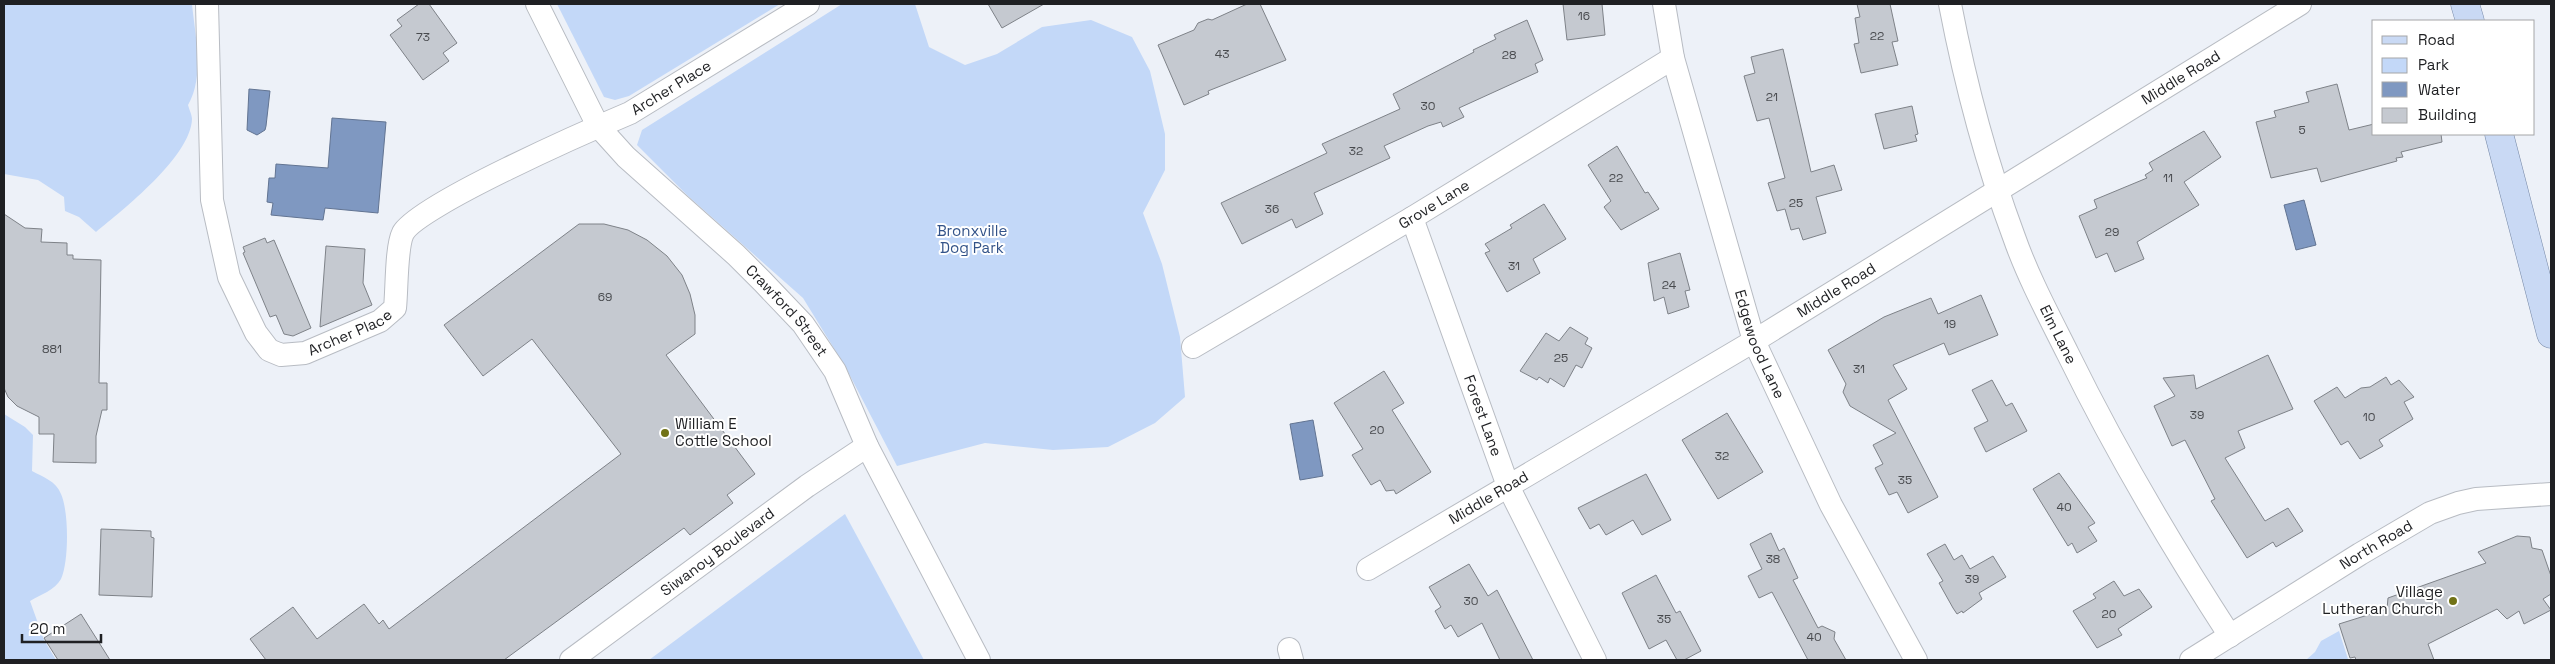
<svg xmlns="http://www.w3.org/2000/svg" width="2555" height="664" font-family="'Space Grotesk',sans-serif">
	<rect width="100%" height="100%" fill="#edf1f8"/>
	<g fill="#c3d8f8">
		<path d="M4,4H192C195,36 205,76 188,105C189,109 192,115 192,119C191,156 123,210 96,232L79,217L65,211L64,197L38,180L4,174Z"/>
		<polygon points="557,4 780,4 629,96 615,100 604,97"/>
		<polygon points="842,4 915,4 929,47 965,65 997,54 1042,27 1091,20 1132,37 1150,71 1165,134 1165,170 1143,213 1162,264 1180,337 1185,397 1155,423 1108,447 1053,450 985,443 897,466 846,368 803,298 688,196 637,145 642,130"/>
		<path d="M4,414L25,427L33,435L32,471C43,477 56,481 61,494C69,512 69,561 61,579C55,590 40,595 30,601L44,640L56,660H4Z"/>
		<polygon points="845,514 924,660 649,660"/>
		<polygon points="2339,631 2348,659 2353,660 2306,660 2315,652 2321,641"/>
	</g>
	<g fill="#7f98c1" stroke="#627492">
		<polygon points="249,89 270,91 266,126 265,130 257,135 247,130"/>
		<polygon points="332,118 386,122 378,213 325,208 323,220 271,215 273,203 267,202 269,178 275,178 276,164 328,168"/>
		<polygon points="2304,200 2316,245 2296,250 2284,205"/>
		<polygon points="1313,420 1323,476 1300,480 1290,424"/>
	</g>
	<g fill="#c5c9d0" stroke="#7e8288">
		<polygon points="419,4 429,4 457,43 443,53 449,61 423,80 390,35 402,26 397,20"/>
		<polygon points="988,4 1044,4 1002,28"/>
		<polygon points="1247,4 1260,4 1286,60 1208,91 1209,94 1184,105 1158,45 1194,30 1198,23 1208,19 1212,20"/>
		<polygon points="1563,4 1602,4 1605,35 1567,40"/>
		<polygon points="1857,4 1890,4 1898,41 1892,42 1898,65 1861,73 1854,44 1859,43 1855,18 1860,17"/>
		<polygon points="1527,20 1543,60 1535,64 1538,72 1459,108 1464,117 1443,127 1441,122 1428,126 1384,146 1390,158 1314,193 1323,214 1296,228 1292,219 1242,244 1221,203 1327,153 1322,144 1400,109 1393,94 1474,52 1473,50 1496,39 1494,35"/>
		<polygon points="1783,49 1811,172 1834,165 1842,190 1816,197 1826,233 1803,240 1799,228 1791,230 1785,209 1777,211 1768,183 1785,178 1769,118 1757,121 1744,76 1755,73 1751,57"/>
		<polygon points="2337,84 2349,130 2374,124 2374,134 2441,134 2442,142 2401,152 2403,157 2396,158 2397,161 2321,182 2317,168 2271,178 2256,122 2276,117 2274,111 2309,102 2306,92"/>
		<polygon points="1912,106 1918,134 1915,135 1917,141 1884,149 1875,114"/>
		<polygon points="2204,131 2221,157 2184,182 2199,205 2137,242 2144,259 2115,272 2107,253 2096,258 2079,216 2097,208 2094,200 2147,178 2145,175 2153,170 2149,163"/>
		<polygon points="1617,146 1645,193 1648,192 1659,209 1621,230 1604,207 1611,201 1588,165"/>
		<polygon points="1544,204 1566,239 1533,259 1540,273 1507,292 1485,253 1490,251 1485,244 1512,228 1510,225"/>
		<polygon points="4,214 25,228 42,229 41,242 67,243 67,255 73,255 73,259 101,260 99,383 107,383 107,410 102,410 96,436 96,463 53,462 54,434 39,434 39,417 17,406 8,397 4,388"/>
		<polygon points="579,224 604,224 628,230 647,240 667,256 682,275 690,294 695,315 695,334 666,355 755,474 727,495 733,503 690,535 684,528 504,660 266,660 250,639 293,607 317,639 364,604 379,624 383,620 389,629 621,454 532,339 483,376 444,325"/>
		<polygon points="265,238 267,243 274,240 311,328 293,336 284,334 276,315 270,317 243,253 245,252 243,247"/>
		<polygon points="326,246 365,249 363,283 372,305 320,327"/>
		<polygon points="1680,253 1690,290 1685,291 1689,307 1668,314 1664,297 1654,301 1648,263"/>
		<polygon points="1981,295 1998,335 1949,355 1944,343 1893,365 1907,389 1888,400 1938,497 1908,513 1897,492 1889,495 1875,468 1883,464 1873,445 1896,433 1850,406 1843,392 1846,384 1828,350 1884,317 1931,298 1938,314"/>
		<polygon points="1570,327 1588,338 1585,344 1592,348 1582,368 1576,365 1564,387 1550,378 1548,383 1539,377 1537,380 1520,371 1546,333 1559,341"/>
		<polygon points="2268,355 2293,409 2238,431 2245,448 2225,458 2265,521 2288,508 2303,531 2276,547 2273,542 2247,558 2211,501 2215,499 2185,440 2172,446 2154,406 2175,396 2163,378 2194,375 2196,389"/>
		<polygon points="1384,371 1404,403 1392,410 1431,472 1396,494 1394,490 1386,491 1380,480 1371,485 1352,455 1363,449 1334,403"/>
		<polygon points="2386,377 2391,385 2399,380 2414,397 2404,402 2413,419 2379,440 2383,446 2360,459 2348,441 2341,445 2314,401 2337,387 2345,398 2361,388 2370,387"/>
		<polygon points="1992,380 2006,406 2012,403 2027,431 1986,452 1974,428 1988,421 1972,390"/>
		<polygon points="1727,413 1763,472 1718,499 1682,440"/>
		<polygon points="2059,473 2095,523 2088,527 2097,541 2077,553 2072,543 2068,546 2033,489"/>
		<polygon points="1646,474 1671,520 1642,535 1633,520 1606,535 1599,524 1590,529 1578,508"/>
		<polygon points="101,529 151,531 151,537 154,538 152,597 99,595"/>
		<polygon points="1771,533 1779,551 1784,548 1798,578 1793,580 1818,628 1822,626 1835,632 1834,639 1846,660 1808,660 1772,592 1759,598 1748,576 1762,569 1750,544"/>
		<polygon points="2517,536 2530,537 2532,548 2542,550 2551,576 2551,594 2543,599 2551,610 2524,624 2519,611 2507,619 2497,609 2428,644 2434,660 2356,660 2355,657 2350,658 2339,624 2387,609 2388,598 2486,563 2478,552"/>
		<polygon points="1945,544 1954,560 1962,555 1970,569 1993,556 2006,577 1979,593 1982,599 1963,613 1962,611 1957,614 1953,608 1939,583 1943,581 1927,554"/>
		<polygon points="1469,564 1488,596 1497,590 1533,660 1500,660 1482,623 1458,637 1451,625 1445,629 1435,611 1441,607 1429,587"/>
		<polygon points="1656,575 1676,613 1680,611 1701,651 1684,660 1677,660 1666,640 1649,649 1622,593"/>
		<polygon points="2114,581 2124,596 2139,589 2152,607 2118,629 2122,635 2097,648 2073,611 2096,598 2093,594"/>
		<polygon points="81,614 110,660 58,660 44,638"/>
	</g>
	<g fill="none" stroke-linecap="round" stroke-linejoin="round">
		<g stroke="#b8bcc3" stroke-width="24">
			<g id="minor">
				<path id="s1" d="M207,4L212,200L229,277L256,333L269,350L281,355L305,353L380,321L395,308C397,290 396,247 403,233C418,205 592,129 630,113L808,4"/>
				<path id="s2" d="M537,4L598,126L626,157L736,255L763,282L803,324L835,371L867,446L979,660"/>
				<path id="s3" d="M1664,4L1673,58L1754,341L1831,505L1916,660"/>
				<path id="s4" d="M1950,4C1965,82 1986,162 2014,237C2028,277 2049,316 2068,354C2116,452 2171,545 2230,636"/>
				<path id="s5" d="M1412,218L1508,486L1595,660"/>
				<path id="s6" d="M1193,347L1412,218L1673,58"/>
				<path id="s7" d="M1368,569L1754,341L2300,4"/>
				<polyline points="1289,649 1292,660"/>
				<path id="s8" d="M571,660L807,486L867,446"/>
				<path id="s9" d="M2191,660L2360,554L2430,513L2458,503L2476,499L2551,494"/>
			</g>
		</g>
		<g stroke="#7688a6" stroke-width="29">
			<g id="primary">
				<polyline points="2465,4 2470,21"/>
				<polyline points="2499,134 2551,334"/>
			</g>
		</g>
		<use href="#minor" stroke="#fff" stroke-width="22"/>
		<use href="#primary" stroke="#c9d9f4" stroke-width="28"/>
	</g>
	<g fill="#717216" stroke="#fff" stroke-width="2">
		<circle cx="665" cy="433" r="5"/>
		<circle cx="2453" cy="601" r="5"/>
	</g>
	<g text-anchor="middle" stroke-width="4" stroke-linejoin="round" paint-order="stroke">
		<g font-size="12" fill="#484a4e">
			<text x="1584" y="20">16</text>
			<text x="1877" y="40">22</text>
			<text x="423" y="41">73</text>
			<text x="1222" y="58">43</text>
			<text x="1509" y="59">28</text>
			<text x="1772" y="101">21</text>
			<text x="1428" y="110">30</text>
			<text x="2302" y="134">5</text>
			<text x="1356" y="155">32</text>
			<text x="1616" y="182">22</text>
			<text x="2168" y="182">11</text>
			<text x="1796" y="207">25</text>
			<text x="1272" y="213">36</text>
			<text x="2112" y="236">29</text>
			<text x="1514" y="270">31</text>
			<text x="1669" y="289">24</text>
			<text x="605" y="301">69</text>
			<text x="1950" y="328">19</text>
			<text x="52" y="353">881</text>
			<text x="1561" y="362">25</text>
			<text x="1859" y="373">31</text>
			<text x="2197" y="419">39</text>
			<text x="2369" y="421">10</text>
			<text x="1377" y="434">20</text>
			<text x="1722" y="460">32</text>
			<text x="1905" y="484">35</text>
			<text x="2064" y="511">40</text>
			<text x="1773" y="563">38</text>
			<text x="1972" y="583">39</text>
			<text x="1471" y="605">30</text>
			<text x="2109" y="618">20</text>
			<text x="1664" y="623">35</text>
			<text x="1814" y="641">40</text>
		</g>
		<g font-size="15" fill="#1f2023" stroke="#fff">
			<text dy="5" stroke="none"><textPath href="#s7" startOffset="950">Middle Road</textPath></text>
			<text dy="5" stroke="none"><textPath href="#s1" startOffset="879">Archer Place</textPath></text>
			<text dy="5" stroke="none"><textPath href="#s6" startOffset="280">Grove Lane</textPath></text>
			<text dy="5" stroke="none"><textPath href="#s7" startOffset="545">Middle Road</textPath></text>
			<text dy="5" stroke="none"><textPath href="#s2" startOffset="401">Crawford Street</textPath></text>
			<text dy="5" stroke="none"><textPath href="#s1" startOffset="445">Archer Place</textPath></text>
			<text dy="5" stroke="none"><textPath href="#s4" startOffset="349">Elm Lane</textPath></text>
			<text dy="5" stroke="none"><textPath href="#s3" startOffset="354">Edgewood Lane</textPath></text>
			<text dy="5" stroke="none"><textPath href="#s5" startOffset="210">Forest Lane</textPath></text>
			<text dy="5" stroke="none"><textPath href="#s7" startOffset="140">Middle Road</textPath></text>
			<text dy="5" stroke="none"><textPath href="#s9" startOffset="218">North Road</textPath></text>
			<text dy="5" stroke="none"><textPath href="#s8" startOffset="182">Siwanoy Boulevard</textPath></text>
		</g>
		<g font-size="15" fill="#335389" stroke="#fff">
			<text x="972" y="236">Bronxville<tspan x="972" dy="17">Dog Park</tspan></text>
		</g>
		<g font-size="15" fill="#1f2023" stroke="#fff" text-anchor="start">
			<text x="675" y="429">William E<tspan x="675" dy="17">Cottle School</tspan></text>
			<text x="2443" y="597" text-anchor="end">Village<tspan x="2443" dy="17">Lutheran Church</tspan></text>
		</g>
	</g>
	<rect width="2555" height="664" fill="none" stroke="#1f2023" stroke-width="10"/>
	<rect x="2372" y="20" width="162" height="115" fill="#ffffff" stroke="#a5a6a7"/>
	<rect x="2382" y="36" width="25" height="8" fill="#c9d9f4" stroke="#a5a6a7"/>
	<text x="2418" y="45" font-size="15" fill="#1f2023">Road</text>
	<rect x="2382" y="58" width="25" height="15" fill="#c3d8f8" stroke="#a5a6a7"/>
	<text x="2418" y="70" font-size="15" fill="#1f2023">Park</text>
	<rect x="2382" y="82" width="25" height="15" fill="#7f98c1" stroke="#a5a6a7"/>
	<text x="2418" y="95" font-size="15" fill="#1f2023">Water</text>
	<rect x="2382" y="108" width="25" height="15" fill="#c5c9d0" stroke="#a5a6a7"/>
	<text x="2418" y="120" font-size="15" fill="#1f2023">Building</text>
	<path d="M22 634v8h79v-8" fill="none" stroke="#1f2023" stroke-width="2.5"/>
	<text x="30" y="634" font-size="15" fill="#1f2023" stroke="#ffffff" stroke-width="4" paint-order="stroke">20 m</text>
</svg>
